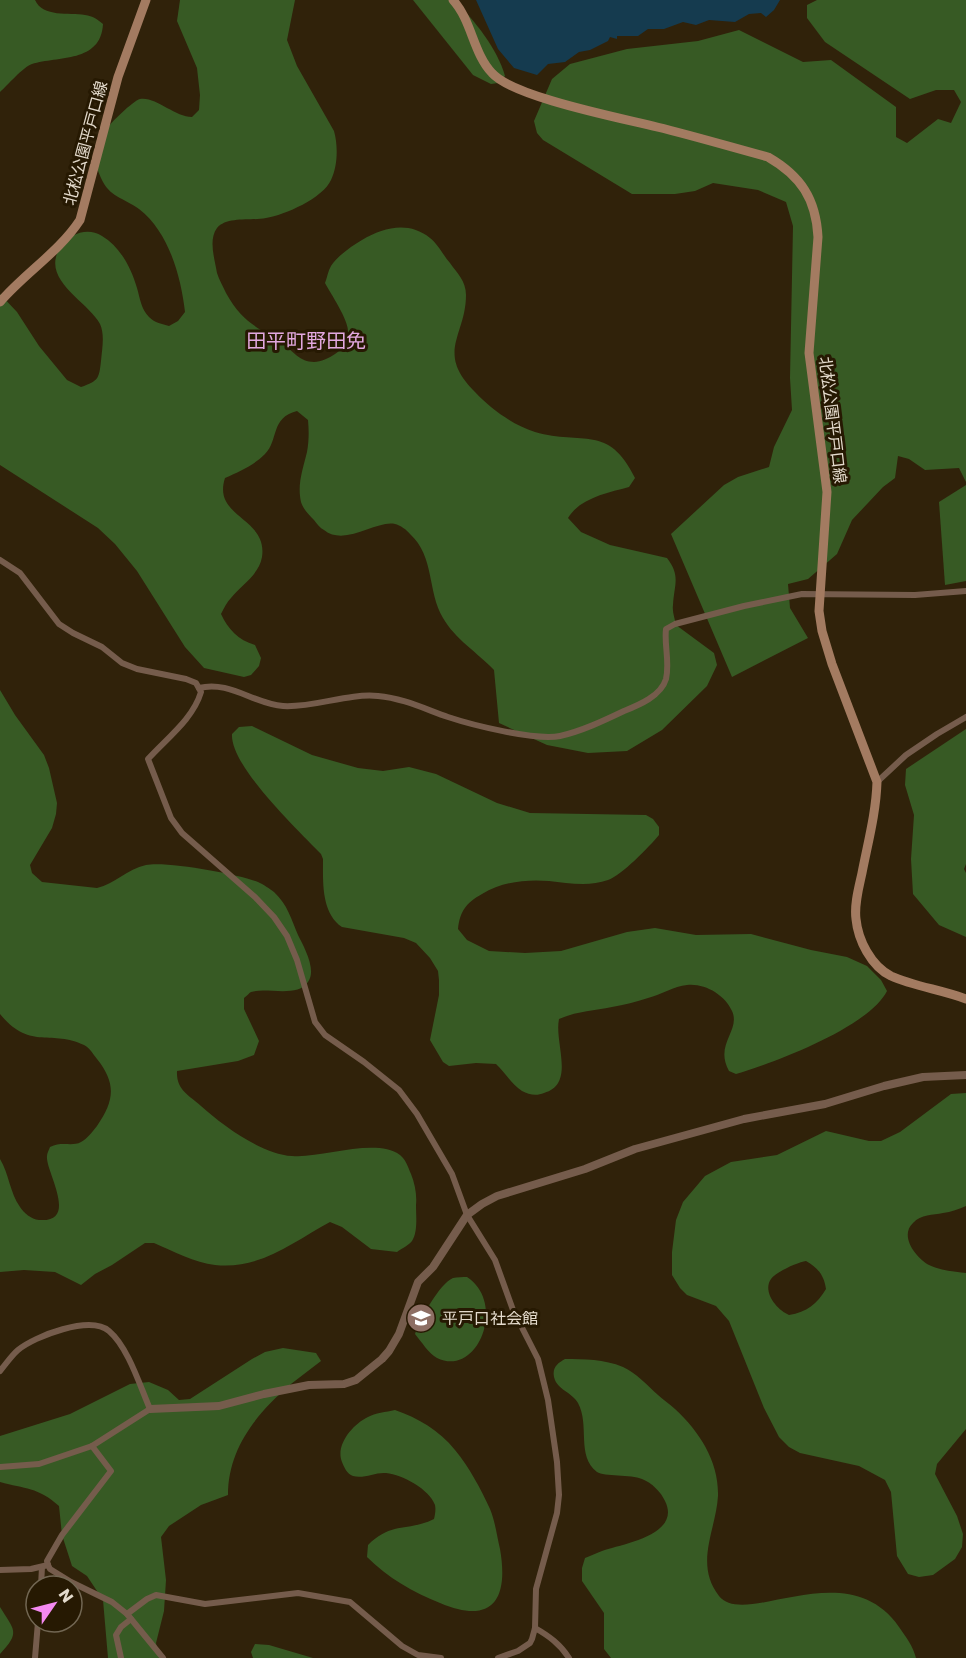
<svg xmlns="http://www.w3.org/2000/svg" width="966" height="1658" font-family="Poppins,'Noto Sans JP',sans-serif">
	<rect width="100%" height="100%" fill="#30220a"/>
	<g fill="#375a24" fill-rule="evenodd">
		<path d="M0,0H35C43,18 69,12 85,15C93,16 97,19 103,24C101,63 58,56 32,64C23,67 8,85 0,92Z"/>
		<path d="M180,0H295L287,40L297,66L334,131C338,145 338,166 331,180C323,198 285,215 266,218C252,221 227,216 217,228C208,240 215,260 217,273C219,280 223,286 226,293C242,322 257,327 283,344C293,351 300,362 314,362C321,362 329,358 335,354C343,349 348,342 348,332C349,321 331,294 325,283C327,278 328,271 331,266C337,256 352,246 362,240C384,227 409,221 430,238C438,244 443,255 450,263C457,273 466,281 466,295C466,336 435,352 475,392C491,409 513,425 535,432C583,446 608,423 635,478L629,487C607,493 580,498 568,518L581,532L610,545L667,558C681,576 674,585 673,605C672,612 675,619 676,625L714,653L717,665L707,686L662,730L627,751L588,753L547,745L499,723L494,670C478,653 455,639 443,618C427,591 435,557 410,534C407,530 400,525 395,524C376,520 345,547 324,530C320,528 317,524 314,520C309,515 303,509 301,502C297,484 303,469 307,452C309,441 309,431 308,420L297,411C270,418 279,440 265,454C253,466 240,471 225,478C212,518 268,517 262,557C259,575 241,585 231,598C227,602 224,608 221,614C228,629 238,640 255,645L261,658L259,666L251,675L244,677L204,668L185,647L137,571L115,544L98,528L0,465V294L17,312L39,346L67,380L81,387C99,381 99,378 101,361C102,349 105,335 100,324C90,304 49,284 56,257C58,248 63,241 72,236C82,231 92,230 102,236C120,247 131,267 137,288C140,298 141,309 149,317C155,323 162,324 169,326L178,321L185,312C181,277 169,232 139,209C124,198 109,197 101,178C99,173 95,165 96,160C97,151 102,138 106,130C110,123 133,101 140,99C155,96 175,117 192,117L199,110L200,95L197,68L177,21Z"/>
		<path d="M413,0H454C475,21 497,48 505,76L498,83L491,84L473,75Z"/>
		<polygon points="817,0 966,0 966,482 959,468 925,470 909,459 898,456 895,478 883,487 852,520 837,554 808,579 788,584 790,608 808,638 732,677 671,534 724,485 738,477 769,467 774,447 792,410 790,378 793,226 786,202 758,190 713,183 695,191 675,194 632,194 543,140 537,133 534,121 552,79 570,64 627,49 698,41 739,30 803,62 831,60 896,107 896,137 907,143 938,119 951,123 961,102 954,90 936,90 910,99 825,42 807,18 807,5"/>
		<polygon points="966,485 966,581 945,585 939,502"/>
		<path d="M0,690L15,715L44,755L49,768L57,803L56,814L52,828L30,865L32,873L42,882L97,888C115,884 127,869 146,865C167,861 238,874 258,882C263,884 270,889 274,892C288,905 291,919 298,935C304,947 317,970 308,982C298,998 266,987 251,992C249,993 247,996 244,998V1009L259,1041L254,1055L238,1061L177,1071C176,1090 189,1095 201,1106C223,1126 262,1154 292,1156C320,1159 375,1137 400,1155C406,1160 408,1167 411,1174C415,1184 417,1195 416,1205C416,1216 418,1232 412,1241C409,1245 401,1249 397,1252L371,1249L342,1227L330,1222C293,1242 260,1270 215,1265C195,1263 173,1251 154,1243H145L112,1265L95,1274L81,1285L55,1272L24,1270L0,1272V1159C9,1174 10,1193 20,1207C24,1213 31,1219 39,1220C80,1223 45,1171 47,1156C47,1153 49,1150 50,1147C62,1141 72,1147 81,1142C88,1138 92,1132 97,1126C115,1100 116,1083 97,1059C93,1054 90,1048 84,1045C52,1029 30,1051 0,1014Z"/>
		<path d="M252,726L312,755L358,768L383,771L409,767L436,774L497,803L530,813L646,815L653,819L659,827V835C650,846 621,876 608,880C589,887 568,883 549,881C526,879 502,882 482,894C466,903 460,911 458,929L467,940L489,951L525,953L561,951L627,932L655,928L696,935L751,934L811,950L847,957L867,966L881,980L887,991C869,1027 774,1063 736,1074L729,1071C714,1044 741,1031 732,1011C725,995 705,983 687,985C674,986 661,995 648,998C636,1002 624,1005 612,1007C594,1011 577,1011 559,1019C554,1043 576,1084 544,1093C537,1096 529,1095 522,1091C511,1084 505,1072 496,1064L476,1063L449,1066L443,1062L430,1040L439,995V980L438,971L430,958L416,943L404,938L342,927C321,913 323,881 323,859L321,854C298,830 230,766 232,734L239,727Z"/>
		<polygon points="966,729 966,864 964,869 966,873 966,937 939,925 913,894 911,859 914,815 905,785 906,769"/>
		<path d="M966,1093V1206C959,1209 951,1212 943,1213C933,1215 921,1214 913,1223C899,1236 916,1258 929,1265C939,1270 955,1272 966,1273V1429L937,1464L935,1474L957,1516L963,1534L962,1547L955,1559L933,1575L919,1577L908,1574L897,1556L891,1492L885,1480L859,1466L800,1453L789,1447L779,1437L764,1408L729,1321L716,1306L687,1295L680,1288L672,1275V1252L676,1220L683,1202L705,1176L731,1162L777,1155L826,1131L869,1141H881L900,1132L951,1094ZM806,1261C818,1268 824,1275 826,1289C817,1304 807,1312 789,1315C777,1310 762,1292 771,1279C776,1272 798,1262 806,1261Z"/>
		<path d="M467,1277C507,1303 478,1378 437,1358C429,1354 421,1341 415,1334C420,1320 439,1284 453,1278C457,1277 463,1277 467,1277Z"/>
		<path d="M283,1348L316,1353L321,1361C311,1369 301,1376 291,1384C257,1413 228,1448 228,1495L201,1505L169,1526L161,1537L166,1580L164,1611L156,1643L159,1658H108L103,1600L87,1576L72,1566L62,1535L59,1506C38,1487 25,1489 0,1482V1436L70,1414L130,1384L149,1382L168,1390L179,1400L190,1399L252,1359L265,1352Z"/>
		<path d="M565,1359C584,1359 604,1359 623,1367C636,1373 647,1385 658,1395C663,1400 670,1404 675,1409C700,1432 719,1462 718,1496C716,1530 694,1564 719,1596C745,1629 847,1552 899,1627C906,1637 913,1646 916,1658H611L604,1649V1613L582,1581V1568L585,1558C591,1556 596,1553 602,1551C622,1544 682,1535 665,1501C661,1492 652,1483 642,1479C631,1474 604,1477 597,1472C576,1456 590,1425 578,1403C572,1392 557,1390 554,1377C552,1367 558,1363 565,1359Z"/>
		<path d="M395,1410C418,1418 439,1430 455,1450C469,1467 481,1489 490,1509C495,1521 497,1536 500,1549C509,1600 492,1625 440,1603C413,1592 388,1578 367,1557L368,1545C392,1521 408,1532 434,1519C435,1515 436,1510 435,1505C429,1489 403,1475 386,1473C375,1472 364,1479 353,1476C347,1474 344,1467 342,1462C335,1445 353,1424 368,1417C375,1413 386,1412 395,1410Z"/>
		<path d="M0,1607C14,1630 21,1632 0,1654Z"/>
		<polygon points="255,1644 269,1645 313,1658 253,1658 251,1652"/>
	</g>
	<polygon fill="#153b4f" points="476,0 780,0 774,10 766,17 761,13 749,14 735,22 709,20 696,25 683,22 664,29 648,29 638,36 617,36 617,39 610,37 608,41 590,50 579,52 565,62 548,64 537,75 514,68 498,49"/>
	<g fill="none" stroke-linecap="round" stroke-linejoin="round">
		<g stroke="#755c4c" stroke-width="6">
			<path d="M0,560L20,573L59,624L73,633L102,647L122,663L137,669L186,679L196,683L201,692C193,719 167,738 148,759L171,818L182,833L255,897L274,917L287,936L297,960L315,1022L325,1035L364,1062L399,1090L417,1114L452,1174L467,1215L495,1260L513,1310L538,1359L548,1400L557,1462L559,1495L557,1513L536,1589L535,1628L532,1639L530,1643L518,1651L498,1658"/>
			<path d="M199,688C229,680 254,704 283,706C314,708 347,693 378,696C402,698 425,709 448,717C472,725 536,741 560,736C582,731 603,721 624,711C639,705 661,696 666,679C670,662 664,645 666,629L675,624L744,606L802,594L915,595L966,591"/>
			<polyline points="877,782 906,755 937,734 966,717"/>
			<path d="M0,1371C6,1364 11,1356 18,1350C35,1336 90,1315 109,1331C128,1347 140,1386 150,1409L92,1446L39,1464L0,1467"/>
			<polyline points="48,1565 50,1569 71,1582 112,1602 127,1614 163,1658"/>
			<polyline points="48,1565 47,1561 62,1535 111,1471 92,1446"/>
			<polyline points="0,1570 31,1569 48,1565"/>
			<polyline points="41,1586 42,1567"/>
			<polyline points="127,1614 147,1599 156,1595 205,1604 298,1593 350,1602 402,1646 418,1655 441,1658"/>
			<path d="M535,1628C549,1636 560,1644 569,1658"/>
			<polyline points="35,1658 38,1622"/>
			<polyline points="121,1658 116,1635 121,1627 131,1619"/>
		</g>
		<polyline stroke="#755c4c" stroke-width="8" points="150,1409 219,1406 264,1394 309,1385 344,1384 356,1380 382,1359 389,1351 399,1334 418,1282 433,1267 467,1215 482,1204 497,1196 585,1169 635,1149 744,1119 825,1104 884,1086 923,1077 966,1075"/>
		<g stroke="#a37b61" stroke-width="9">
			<path d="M453,0C472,21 473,53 492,73C513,97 621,118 657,127C694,136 731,147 768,157C801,176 816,199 818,237L809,353L827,492L819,611L822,631L832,664L877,782C876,813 868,842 862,873C859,887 854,904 856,919C858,940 871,966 891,976C913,986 942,990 966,999"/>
			<path d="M0,302C25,273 59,252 80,220L118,77L146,0"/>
		</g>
	</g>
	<defs>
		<g id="school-disc" transform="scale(1.5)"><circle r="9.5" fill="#8d6e63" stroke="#261902"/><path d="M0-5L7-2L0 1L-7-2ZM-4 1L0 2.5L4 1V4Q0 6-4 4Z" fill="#fff"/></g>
	</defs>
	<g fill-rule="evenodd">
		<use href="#school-disc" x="421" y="1318"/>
	</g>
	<g text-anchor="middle" stroke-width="6" stroke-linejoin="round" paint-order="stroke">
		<g font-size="16" fill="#e4dbcd" stroke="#261902">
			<text transform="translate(85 143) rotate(-75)" y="6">北松公園平戸口線</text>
			<text transform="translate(833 420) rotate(83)" y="6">北松公園平戸口線</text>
		</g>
		<g font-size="16" fill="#e4dbcd" stroke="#261902" text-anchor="start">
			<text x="442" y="1324">平戸口社会館</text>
		</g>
		<g font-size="20" fill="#e2a8df" stroke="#261902">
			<text x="306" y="348">田平町野田免</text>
		</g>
	</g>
	<g transform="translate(54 1604) rotate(55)"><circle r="28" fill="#261902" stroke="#726753" stroke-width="1.5"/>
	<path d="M0-4.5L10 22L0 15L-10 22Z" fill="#f489f1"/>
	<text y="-9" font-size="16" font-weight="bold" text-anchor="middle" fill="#e4dbcd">N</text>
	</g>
</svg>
